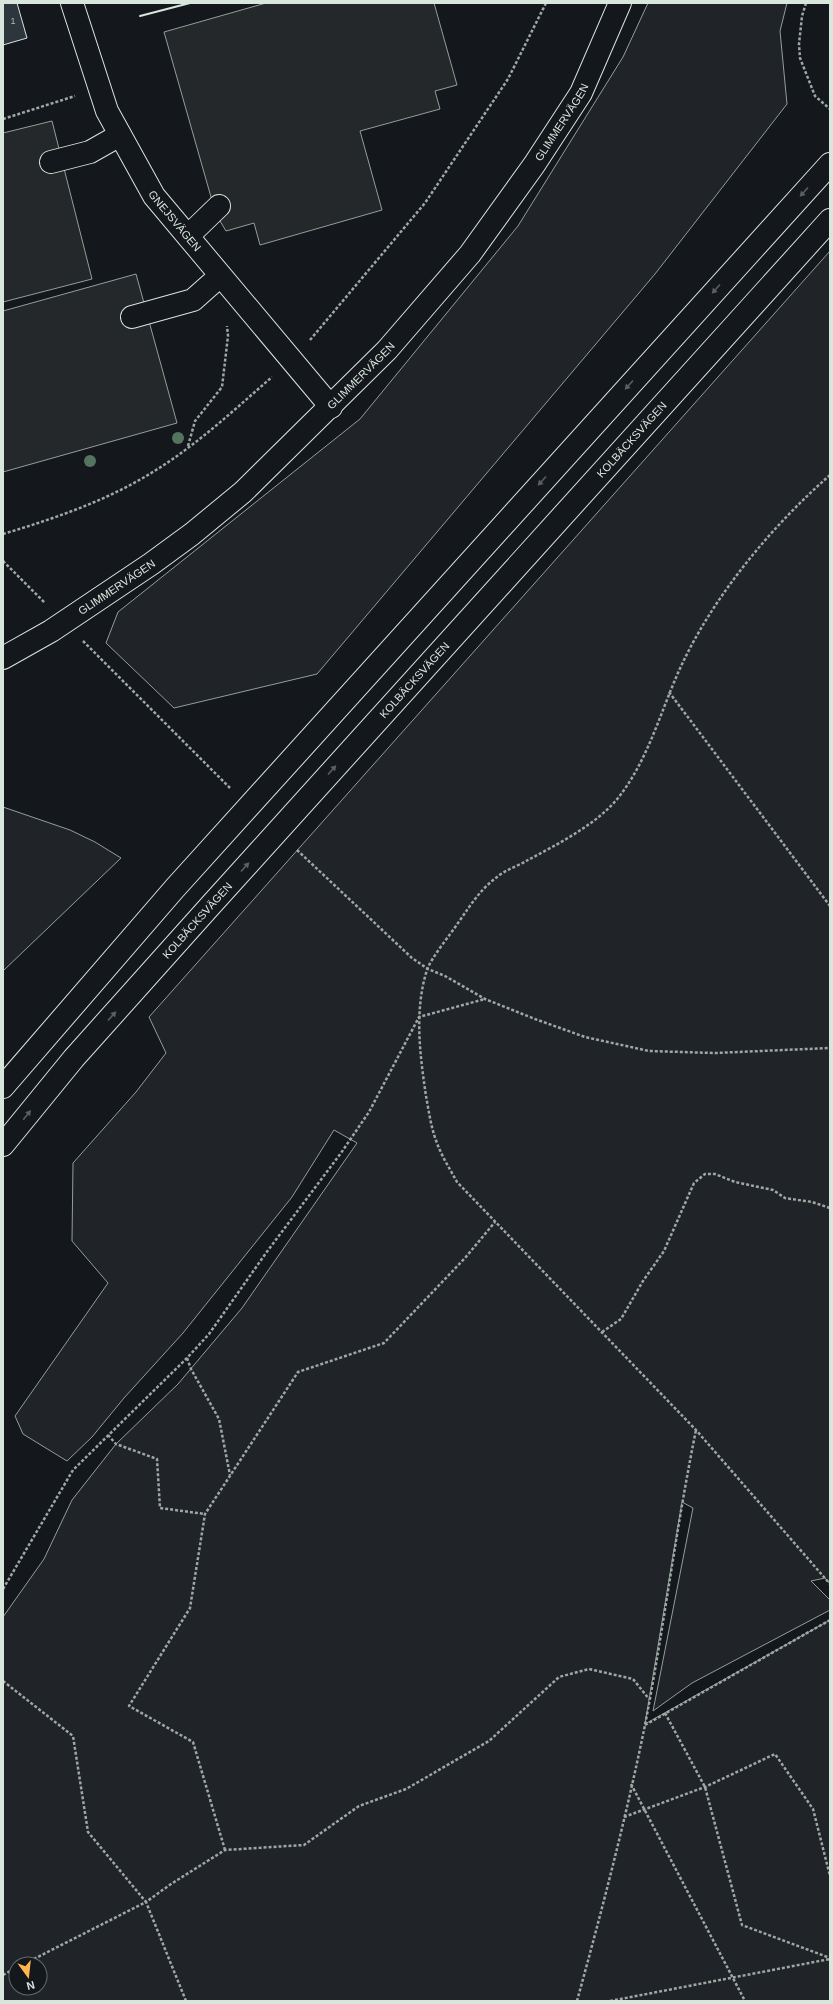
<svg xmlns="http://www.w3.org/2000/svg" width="833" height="2004" font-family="Helvetica,sans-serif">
	<rect width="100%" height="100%" fill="#14181c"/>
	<g fill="#202428" stroke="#939e99" fill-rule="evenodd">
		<polygon points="648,3 787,3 780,31 787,104 655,274 317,674 174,708 106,643 118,612 360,419 518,226 623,57"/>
		<path d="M830,251V1584L825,1578L811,1581L830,1600V1610L692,1683L653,1711L693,1508L682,1502L645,1724L830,1620V2001H3V1617L44,1559L72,1500L116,1444L178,1384L242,1308L357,1143L334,1130L292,1197L183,1333L124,1398L92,1437L67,1461L23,1434L15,1416L108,1283L72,1241L73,1163L136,1092L166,1053L149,1017ZM16,1964H40V1988H16Z"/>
		<polygon points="3,807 70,830 95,842 121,858 3,971"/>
	</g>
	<g fill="#24282b" stroke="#939e99">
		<polygon points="266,3 434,3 457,85 435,91 440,109 360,131 382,210 260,245 254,223 226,231 220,221 211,197 164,32"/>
		<polygon points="52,121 92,279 3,302 3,133"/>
		<polygon points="136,274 177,423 3,472 3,311"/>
	</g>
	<polygon fill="#2c363c" stroke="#d8e6dc" points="3,3 17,3 27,38 3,45"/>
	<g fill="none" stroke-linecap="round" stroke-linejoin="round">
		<g stroke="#d8e6dc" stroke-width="24">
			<g id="minor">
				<path id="s1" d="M72,3L107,111L154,196L331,407"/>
				<polyline points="51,162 90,152 120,135"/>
				<polyline points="188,236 219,206"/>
				<polyline points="132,317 193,300 220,276"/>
				<path id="s2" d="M3,658L51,631L151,564L192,534L243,492L387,350L470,254L534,165L581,93L620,3"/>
			</g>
		</g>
		<g stroke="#d8e6dc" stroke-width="24">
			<g id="highway">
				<polyline points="3,1087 175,888 830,164"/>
				<path id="s3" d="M3,1145L74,1058L210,906L830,220"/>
			</g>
		</g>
		<g stroke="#9da8a2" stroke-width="2.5" stroke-dasharray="3 2" stroke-linecap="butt">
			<polyline points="806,3 802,16 799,44 800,58 815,96 830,109"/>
			<polyline points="3,119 75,96"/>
			<polyline points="310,340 425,203 508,79 546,3"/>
			<polyline points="188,446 195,421 222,387 228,336 227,326"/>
			<path d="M830,475C773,525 717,592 684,660C662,705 650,758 618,798C597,824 558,844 528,860C520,865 510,868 501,874C481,888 472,903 458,923C450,935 431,958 427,970C414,1010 420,1056 426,1096C429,1112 431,1128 437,1143C442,1157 450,1169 457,1182L696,1430L830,1584"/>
			<path d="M3,534C56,518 109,500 156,470C198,444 235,409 272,377"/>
			<polyline points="3,561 45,603"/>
			<polyline points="83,641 230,788"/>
			<polyline points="669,692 830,906"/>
			<polyline points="297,850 412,958 428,969 445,976 485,999 535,1019 585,1037 649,1051 715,1053 830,1048"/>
			<polyline points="602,1332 621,1319 643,1281 664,1251 694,1183 705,1174 715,1174 735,1182 773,1190 785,1198 812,1202 830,1208"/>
			<polyline points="187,1358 191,1369 219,1419 230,1475"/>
			<polyline points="108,1435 116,1444 157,1459 160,1508 205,1514"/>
			<polyline points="3,1589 73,1470 187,1358 209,1334 266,1253 341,1153 369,1112 419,1017 485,999"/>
			<polyline points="3,1681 73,1736 88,1832 146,1902 24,1964"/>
			<polyline points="665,1713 705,1787 742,1925 830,1958"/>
			<polyline points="645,1725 830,1620"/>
			<polyline points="631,1784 745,2001"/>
			<polyline points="624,1817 705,1787 775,1754 813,1809 830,1876"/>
			<polyline points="225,1850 193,1742 129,1706 190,1608 205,1514 298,1372 384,1343 465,1258 495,1222"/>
			<polyline points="3,1975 16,1968"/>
			<polyline points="186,2001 146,1902 171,1884 225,1850 304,1845 359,1806 406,1789 489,1741 559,1677 589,1669 633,1679 649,1699"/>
			<path d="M577,2001C602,1910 626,1818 645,1725C664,1627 676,1528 696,1430"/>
			<polyline points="610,2001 830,1959"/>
		</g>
		<use href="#minor" stroke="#14181c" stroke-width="22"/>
		<use href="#highway" stroke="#14181c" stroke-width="22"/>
		<polyline stroke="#d8e6dc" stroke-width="2" points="140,16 190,3"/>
	</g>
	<g fill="#55745f">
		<circle cx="178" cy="438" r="6"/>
		<circle cx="90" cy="461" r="6"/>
	</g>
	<defs><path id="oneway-solid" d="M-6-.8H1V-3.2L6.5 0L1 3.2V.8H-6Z"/></defs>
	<g fill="#59605f">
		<use href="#oneway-solid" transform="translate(804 192) rotate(132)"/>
		<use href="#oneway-solid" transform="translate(716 289) rotate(132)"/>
		<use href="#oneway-solid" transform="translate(629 385) rotate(132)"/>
		<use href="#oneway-solid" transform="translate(542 481) rotate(132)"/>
		<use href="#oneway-solid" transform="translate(332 770) rotate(-48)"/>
		<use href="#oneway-solid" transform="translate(245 867) rotate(-48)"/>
		<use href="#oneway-solid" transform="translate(112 1016) rotate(-48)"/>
		<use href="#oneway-solid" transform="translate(27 1115) rotate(-51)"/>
	</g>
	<g text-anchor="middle" stroke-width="3" stroke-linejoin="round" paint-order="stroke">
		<g font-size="9" fill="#adbab4">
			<text x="13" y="24">1</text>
		</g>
		<g font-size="11" fill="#d8e6dc" stroke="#14181c">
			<text dy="4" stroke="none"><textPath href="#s2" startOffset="782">GLIMMERVÄGEN</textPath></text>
			<text dy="4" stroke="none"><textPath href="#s1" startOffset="243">GNEJSVÄGEN</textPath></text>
			<text dy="4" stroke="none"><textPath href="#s2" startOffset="458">GLIMMERVÄGEN</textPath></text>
			<text dy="4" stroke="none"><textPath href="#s3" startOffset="945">KOLBÄCKSVÄGEN</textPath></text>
			<text dy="4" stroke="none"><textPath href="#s2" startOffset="134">GLIMMERVÄGEN</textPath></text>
			<text dy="4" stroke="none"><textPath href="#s3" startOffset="621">KOLBÄCKSVÄGEN</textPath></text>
			<text dy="4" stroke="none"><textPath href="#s3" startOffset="297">KOLBÄCKSVÄGEN</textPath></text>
		</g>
	</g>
	<rect width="833" height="2004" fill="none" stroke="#d8e6dc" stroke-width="8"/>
	<g transform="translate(28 1976) rotate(165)"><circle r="19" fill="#14181c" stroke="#626a69"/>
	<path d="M0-3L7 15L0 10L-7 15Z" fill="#ffb74d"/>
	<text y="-6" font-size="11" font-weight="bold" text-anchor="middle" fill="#d8e6dc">N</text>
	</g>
</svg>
